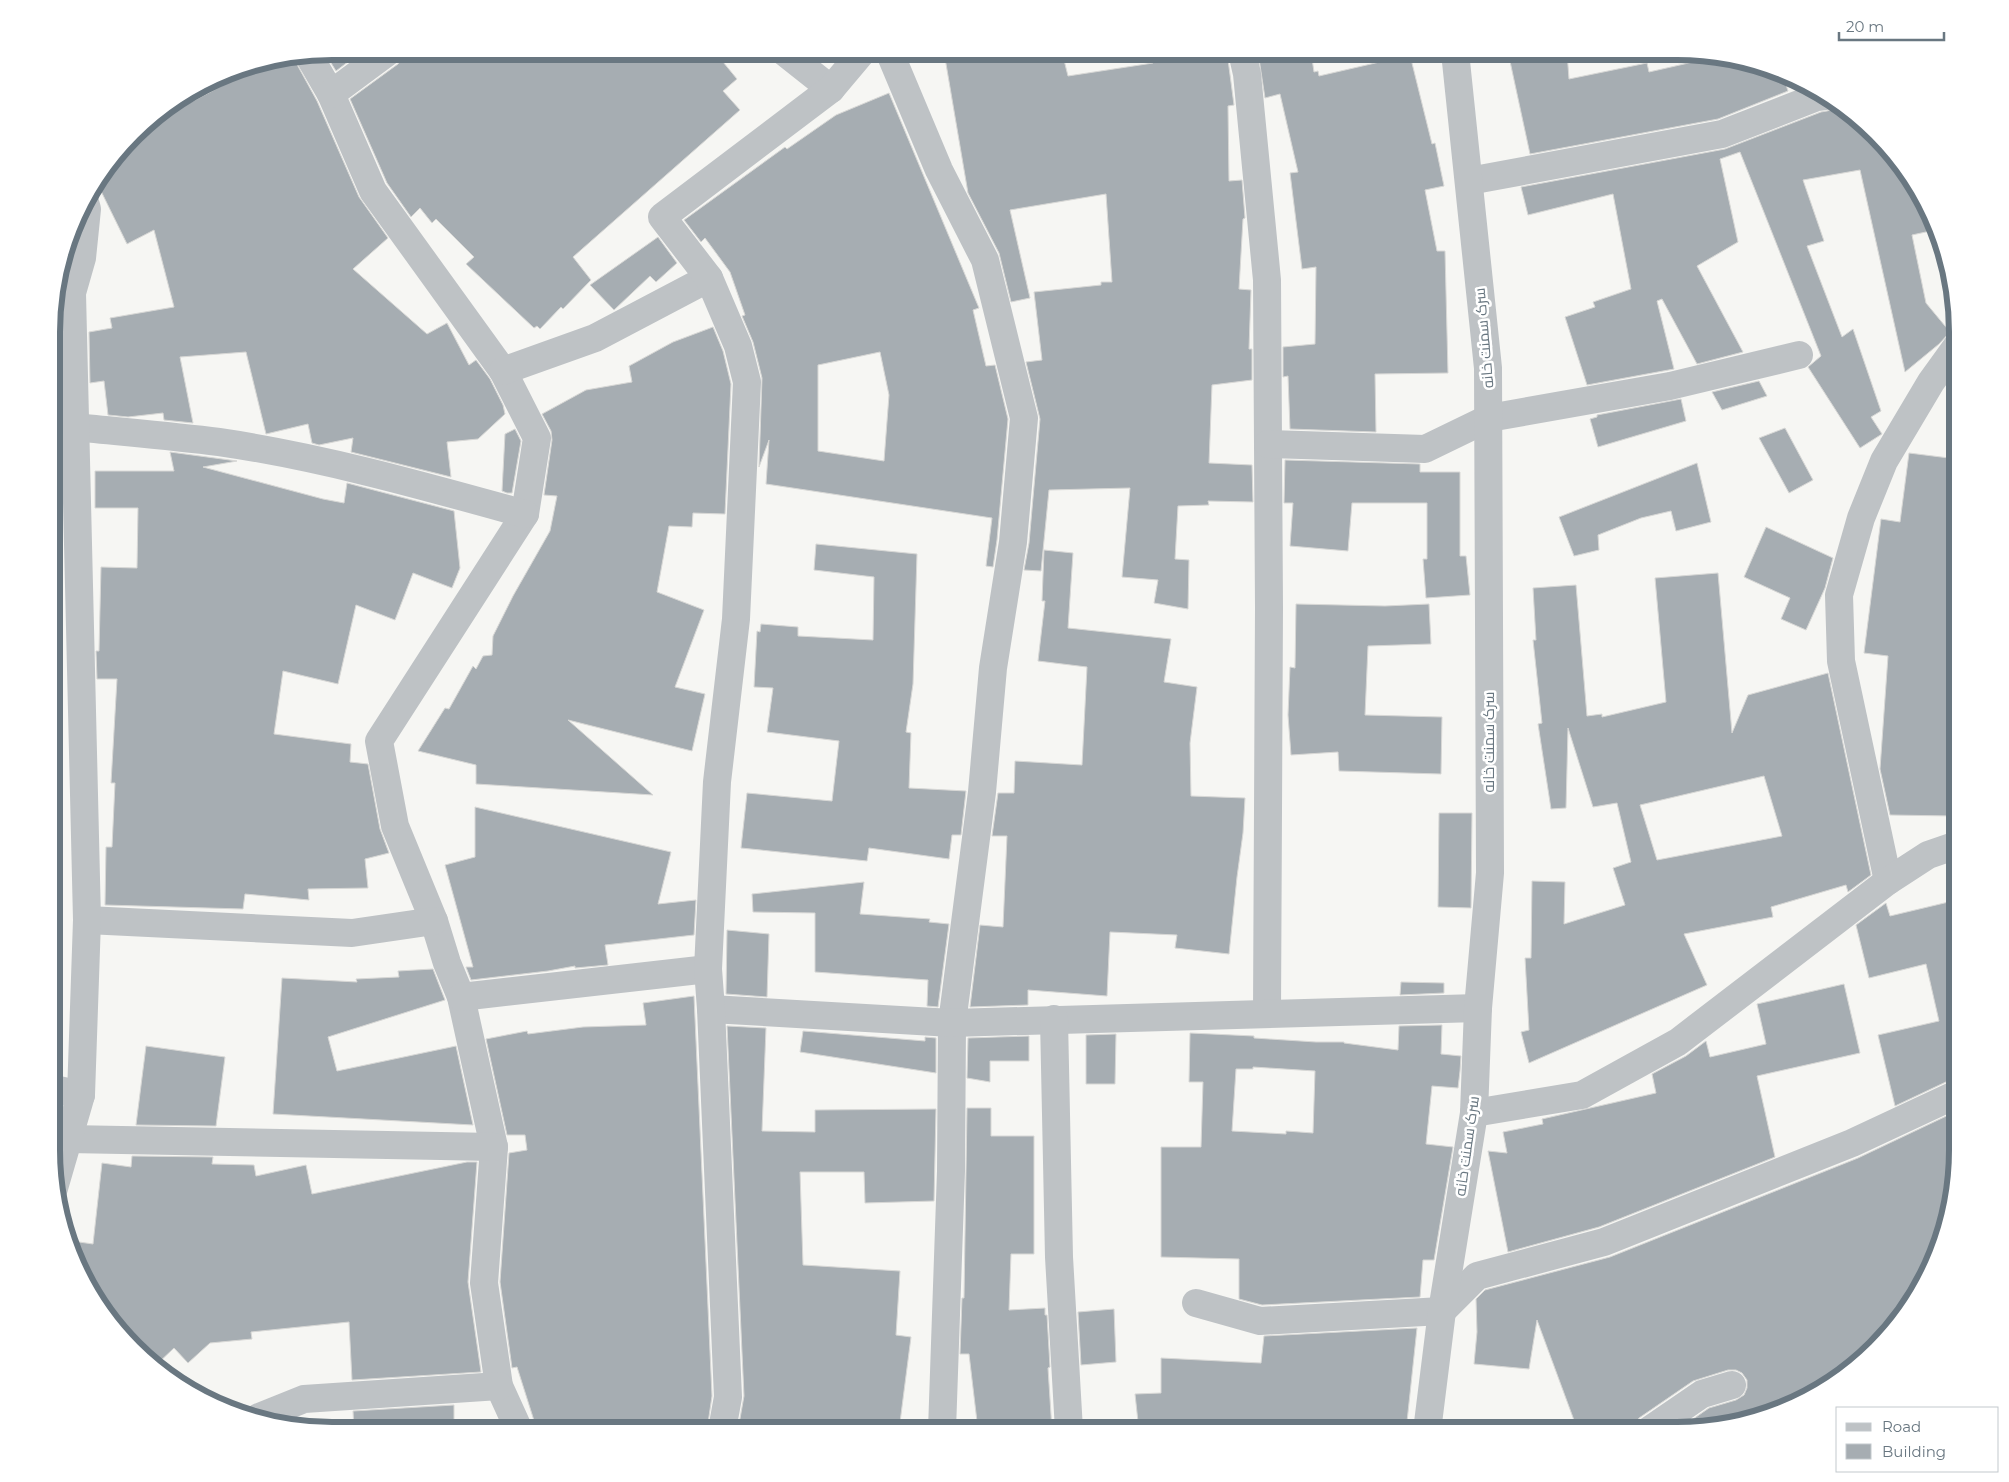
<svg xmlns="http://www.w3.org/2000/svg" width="2009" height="1482" font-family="Montserrat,Cairo,sans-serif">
	<rect width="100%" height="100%" fill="#f6f6f3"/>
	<polygon fill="#d6dbd3" points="80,208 74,383 54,385 54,296"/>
	<g fill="#a6adb2" stroke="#d8d8d6" fill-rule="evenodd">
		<polygon points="332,51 362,51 336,71 325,53"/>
		<polygon points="404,51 714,51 737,79 723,91 740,110 573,257 591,280 563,309 561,307 540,329 537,326 534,328 466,264 474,257 436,219 432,223 420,208 411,217 387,183 350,99 398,64 403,58"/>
		<polygon points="944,52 1062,52 1068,76 1153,63 1152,52 1227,52 1234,105 1228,106 1229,181 1242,180 1245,218 1243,219 1239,289 1251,290 1249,349 1252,349 1252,380 1212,385 1209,463 1252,465 1253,502 1208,501 1209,505 1178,506 1175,559 1189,560 1188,609 1154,603 1158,580 1122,577 1130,488 1049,490 1041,571 1024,570 1029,543 1040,419 1026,362 1042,360 1034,292 1101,285 1101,282 1112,282 1106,194 1010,210 1030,298 1011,302 999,253 968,193"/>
		<polygon points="1258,52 1311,52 1314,72 1318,71 1319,76 1410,55 1432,144 1435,143 1444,186 1425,190 1437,251 1445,251 1448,373 1375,374 1376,432 1290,429 1288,376 1283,377 1283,347 1315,344 1316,267 1302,269 1290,173 1298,172 1280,94 1265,98"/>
		<polygon points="1508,52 1567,52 1569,79 1647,63 1649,72 1715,57 1782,72 1788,91 1718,119 1530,154"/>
		<polygon points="294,59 317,101 359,197 388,238 353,269 427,334 447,323 469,365 476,360 490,379 503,405 505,414 478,439 447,442 451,477 351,452 353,438 319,445 312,443 308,424 266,434 246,352 180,357 193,423 164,420 163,413 128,417 108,415 104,381 90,383 89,332 112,328 110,318 174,307 154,230 127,244 98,185 147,121 173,105 176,110 241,76 238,70"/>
		<path d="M889,93L979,308L973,310L986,366L995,365L1008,419L997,540L993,567L986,566L992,518L766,484L769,440L759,467L762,378L753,342L742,316L745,315L730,272L705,238L701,242L684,220L785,147L787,149L836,115ZM880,352L889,395L884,461L818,451V365Z"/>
		<polygon points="1838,104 1848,110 1888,147 1929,208 1935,230 1912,235 1926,303 1950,332 1939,344 1905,372 1860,170 1803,180 1824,241 1807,246 1842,337 1853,329 1881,411 1871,417 1882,434 1860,448 1808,367 1821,356 1740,152 1720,159 1738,242 1697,266 1743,352 1697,364 1662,299 1657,301 1674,369 1587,385 1565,317 1595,307 1593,302 1631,289 1613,194 1528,215 1521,187 1725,149 1821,112 1827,111 1834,109"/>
		<polygon points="658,237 677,263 656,282 650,276 614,310 590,285"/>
		<polygon points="713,327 723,351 731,384 725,514 693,513 692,527 669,526 657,592 704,610 675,687 705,694 692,751 568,720 653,795 476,784 476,765 418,751 445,708 449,709 473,666 476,669 483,656 492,655 493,636 513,596 550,531 557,496 544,495 552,440 551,431 542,414 586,390 632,382 629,366 673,342"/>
		<polygon points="57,337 58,369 54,370 54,338"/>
		<polygon points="1759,381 1767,396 1722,410 1712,392"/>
		<polygon points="1681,399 1686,421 1598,447 1590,419 1597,417 1597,415"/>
		<polygon points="1785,428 1813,480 1789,493 1759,438"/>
		<polygon points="515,429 521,441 512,493 507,493 502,491 505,434"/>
		<polygon points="170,452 237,461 203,467 323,499 344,503 347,483 454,511 460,568 452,588 413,573 395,620 356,605 338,684 283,671 274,734 351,744 350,762 368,764 380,829 389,853 365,859 368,888 308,889 309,900 245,894 243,909 105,905 106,847 112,847 115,783 111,783 117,679 97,679 96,651 99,651 101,567 137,568 138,508 95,508 95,471 174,471"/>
		<polygon points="1909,453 1957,459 1957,714 1955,714 1954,816 1890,815 1880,769 1888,656 1864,653 1881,519 1900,522"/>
		<polygon points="1285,460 1420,464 1420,472 1460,472 1460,556 1466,556 1470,595 1426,598 1423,559 1427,559 1427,503 1352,503 1348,551 1290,546 1293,503 1284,503"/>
		<polygon points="1697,463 1711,522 1676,531 1671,511 1641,518 1598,535 1599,550 1574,556 1559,517"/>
		<polygon points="1766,527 1833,558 1825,588 1806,630 1781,619 1790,598 1744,577"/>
		<polygon points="816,544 917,554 913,684 906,732 911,733 909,788 966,791 961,835 952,835 949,859 869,848 867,861 741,848 747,793 832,801 839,741 767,732 773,688 754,687 757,631 760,632 761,624 798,627 798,636 873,640 874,577 814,570"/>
		<polygon points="1044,550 1073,553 1068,628 1171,639 1164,682 1197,687 1190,743 1191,796 1245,798 1243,833 1237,877 1229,954 1175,948 1177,935 1110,932 1107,996 1028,990 1028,1005 970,1007 980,925 1003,927 1007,836 992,836 998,793 1014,793 1015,761 1082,765 1087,667 1038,661 1045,601 1042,601"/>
		<path d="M1718,573L1732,733L1748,695L1828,673L1871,875L1848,892L1846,885L1771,907L1773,917L1684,934L1707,985L1529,1063L1521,1032L1529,1030L1525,958H1531L1532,881L1565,882L1564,924L1625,905L1613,868L1631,862L1617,803L1593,807L1568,728L1566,808L1551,809L1538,724L1542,723L1533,640H1536L1533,588L1576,585L1587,716L1602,714V717L1666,702L1655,578ZM1764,776L1782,836L1657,860L1640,805Z"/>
		<polygon points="1296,604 1385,606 1429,604 1431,644 1368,646 1365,715 1442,717 1441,774 1339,771 1338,752 1291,755 1288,715 1290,667 1295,668"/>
		<polygon points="475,807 671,852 658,904 696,900 694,935 605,945 608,965 575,968 575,966 548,971 471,980 466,967 473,967 445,865 475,857"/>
		<polygon points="1439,813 1472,813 1471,908 1438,907"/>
		<polygon points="864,882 860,914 930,919 929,922 949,924 938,1007 927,1006 928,980 815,972 815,913 753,912 752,894"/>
		<polygon points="1957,900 1957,1079 1950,1080 1895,1106 1878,1035 1939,1021 1926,964 1869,978 1856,925 1886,903 1890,916"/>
		<polygon points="727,930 769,934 767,997 726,994"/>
		<polygon points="433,969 445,1000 328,1037 337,1071 456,1046 473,1125 273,1114 282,978 357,982 356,979 399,977 398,971"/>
		<polygon points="1401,982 1444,983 1444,993 1400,995"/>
		<polygon points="1844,984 1860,1053 1757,1076 1775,1157 1599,1227 1508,1252 1488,1151 1507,1153 1503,1132 1543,1124 1542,1119 1656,1093 1652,1074 1686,1056 1706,1041 1710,1057 1766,1044 1757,1004"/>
		<polygon points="694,996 712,1396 707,1430 537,1430 517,1367 512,1368 500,1282 509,1153 527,1150 525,1135 507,1135 486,1039 527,1031 528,1034 583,1027 646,1025 643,1003"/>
		<path d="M1442,1025L1441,1054L1461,1056L1460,1071L1458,1088L1432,1086L1426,1144L1453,1147L1434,1260H1423L1420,1297L1262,1305L1239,1299V1259L1161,1257V1147H1201L1203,1082H1189L1190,1033L1254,1036V1038L1316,1042H1344V1043L1398,1050L1399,1026ZM1253,1067L1315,1071L1313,1133L1286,1131V1134L1232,1131L1236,1069H1253Z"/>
		<polygon points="727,1026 766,1028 762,1131 815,1132 815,1110 936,1109 934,1201 865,1203 864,1172 800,1172 803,1265 900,1271 896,1335 911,1337 899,1430 738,1430 744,1396"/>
		<polygon points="803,1031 925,1041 925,1037 936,1038 936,1073 800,1052"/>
		<polygon points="1116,1034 1115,1084 1086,1084 1086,1035"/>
		<polygon points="1029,1036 1029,1061 990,1061 990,1082 967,1078 968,1038"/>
		<polygon points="146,1046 225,1057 216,1126 136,1125"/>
		<polygon points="967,1108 991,1108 991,1136 1034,1136 1034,1254 1011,1254 1009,1310 1045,1308 1045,1315 1047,1315 1050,1367 1048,1368 1052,1430 978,1430 969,1354 960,1354 962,1298 964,1298"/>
		<polygon points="1957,1111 1957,1168 1943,1240 1899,1321 1848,1372 1802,1401 1749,1421 1676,1431 1709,1408 1736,1400 1744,1395 1747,1388 1747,1380 1742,1373 1736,1370 1728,1370 1693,1381 1639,1418 1634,1424 1633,1431 1578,1431 1537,1320 1529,1369 1474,1364 1477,1332 1476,1299 1485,1290 1610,1257 1858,1158"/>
		<polygon points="132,1156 213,1157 212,1164 254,1165 256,1176 306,1165 312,1194 467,1162 477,1162 468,1282 481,1372 352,1380 349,1322 251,1332 252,1339 210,1343 188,1363 174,1348 155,1366 89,1290 72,1241 93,1244 102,1163 131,1167"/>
		<polygon points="1114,1309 1116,1362 1081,1365 1078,1312"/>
		<polygon points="1417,1328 1406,1431 1139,1431 1135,1394 1161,1393 1161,1358 1261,1363 1264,1336"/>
		<polygon points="454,1405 454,1430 354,1430 353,1411"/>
	</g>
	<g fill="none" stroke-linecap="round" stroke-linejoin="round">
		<g stroke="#bec2c5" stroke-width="28">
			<polyline points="783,51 831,89"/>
			<polyline points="889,51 939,170 985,260 1024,418 1013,542 993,668 982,792 952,1023 951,1171 942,1430"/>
			<polyline points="1242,52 1247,74 1267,280 1269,608 1267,1013"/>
			<polyline points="309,56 331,94 373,191 503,371 537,438 525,514 379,741 395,826 434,921 447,963 461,997 494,1147 484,1283 499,1386 519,1430"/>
			<polyline points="331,94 389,51"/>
			<polyline points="1469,181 1722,134 1817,97 1825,96"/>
			<polyline points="503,371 595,338 709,278"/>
			<path d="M75,427C123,432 171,436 219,442C322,457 424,486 525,514"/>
			<polyline points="1268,444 1425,449 1489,418 1670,386 1799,355"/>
			<polyline points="1888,881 1841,661 1839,595 1861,518 1884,461 1931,382 1957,346"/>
			<polyline points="87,920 352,933 434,921"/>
			<polyline points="461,997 708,969"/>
			<polyline points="711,1009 952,1023 1478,1008"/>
			<polyline points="1054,1019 1059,1257 1069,1430"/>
			<polyline points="54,1089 81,1095"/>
			<polyline points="1474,1113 1582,1095 1678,1042 1888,881 1928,855 1957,845"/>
			<polyline points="68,1139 494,1147"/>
			<polyline points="54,1188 81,1095 87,920 72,293 82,258 87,209 85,202"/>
			<polyline points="1196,1303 1260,1321 1442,1311 1477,1276 1604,1242 1852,1143 1957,1094"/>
			<polyline points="259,1417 304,1399 499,1386"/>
			<polyline points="722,1430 728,1397 711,1009 708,969 717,782 736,619 747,382 738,346 709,278 662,217 831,89 863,51"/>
			<polyline points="1427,1431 1442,1311 1474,1113 1478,1008 1490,873 1488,368 1455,52"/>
			<polyline points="1648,1431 1702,1394 1732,1385"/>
		</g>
	</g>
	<g text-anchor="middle" stroke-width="5" stroke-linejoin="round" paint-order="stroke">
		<g font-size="15" fill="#697781" stroke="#fff">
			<text transform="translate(1484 338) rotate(-95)" y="5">سرک سمنت خانه</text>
			<text transform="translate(1489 742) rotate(-90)" y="5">سرک سمنت خانه</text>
			<text transform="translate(1467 1146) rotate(-82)" y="5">سرک سمنت خانه</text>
		</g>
	</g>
	<path d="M0 0H2009V1482H0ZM332 60H1677A272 272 0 0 1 1949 332V1150A272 272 0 0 1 1677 1422H332A272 272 0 0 1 60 1150V332A272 272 0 0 1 332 60Z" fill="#fff" fill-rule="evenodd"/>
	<path fill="none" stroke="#697781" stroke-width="6" d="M332 60H1677A272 272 0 0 1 1949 332V1150A272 272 0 0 1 1677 1422H332A272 272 0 0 1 60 1150V332A272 272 0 0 1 332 60Z"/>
	<rect x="1836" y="1407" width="162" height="65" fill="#ffffff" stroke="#c3c9cd"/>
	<rect x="1846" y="1423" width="25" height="8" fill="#bec2c5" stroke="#c3c9cd"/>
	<text x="1882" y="1432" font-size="15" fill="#697781">Road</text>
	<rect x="1846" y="1444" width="25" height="15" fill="#a6adb2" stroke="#c3c9cd"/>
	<text x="1882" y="1457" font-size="15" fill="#697781">Building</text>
	<path d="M1839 32v8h105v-8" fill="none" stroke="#697781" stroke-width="2.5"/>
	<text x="1846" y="32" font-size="15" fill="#697781" stroke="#ffffff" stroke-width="4" paint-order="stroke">20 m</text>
</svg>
